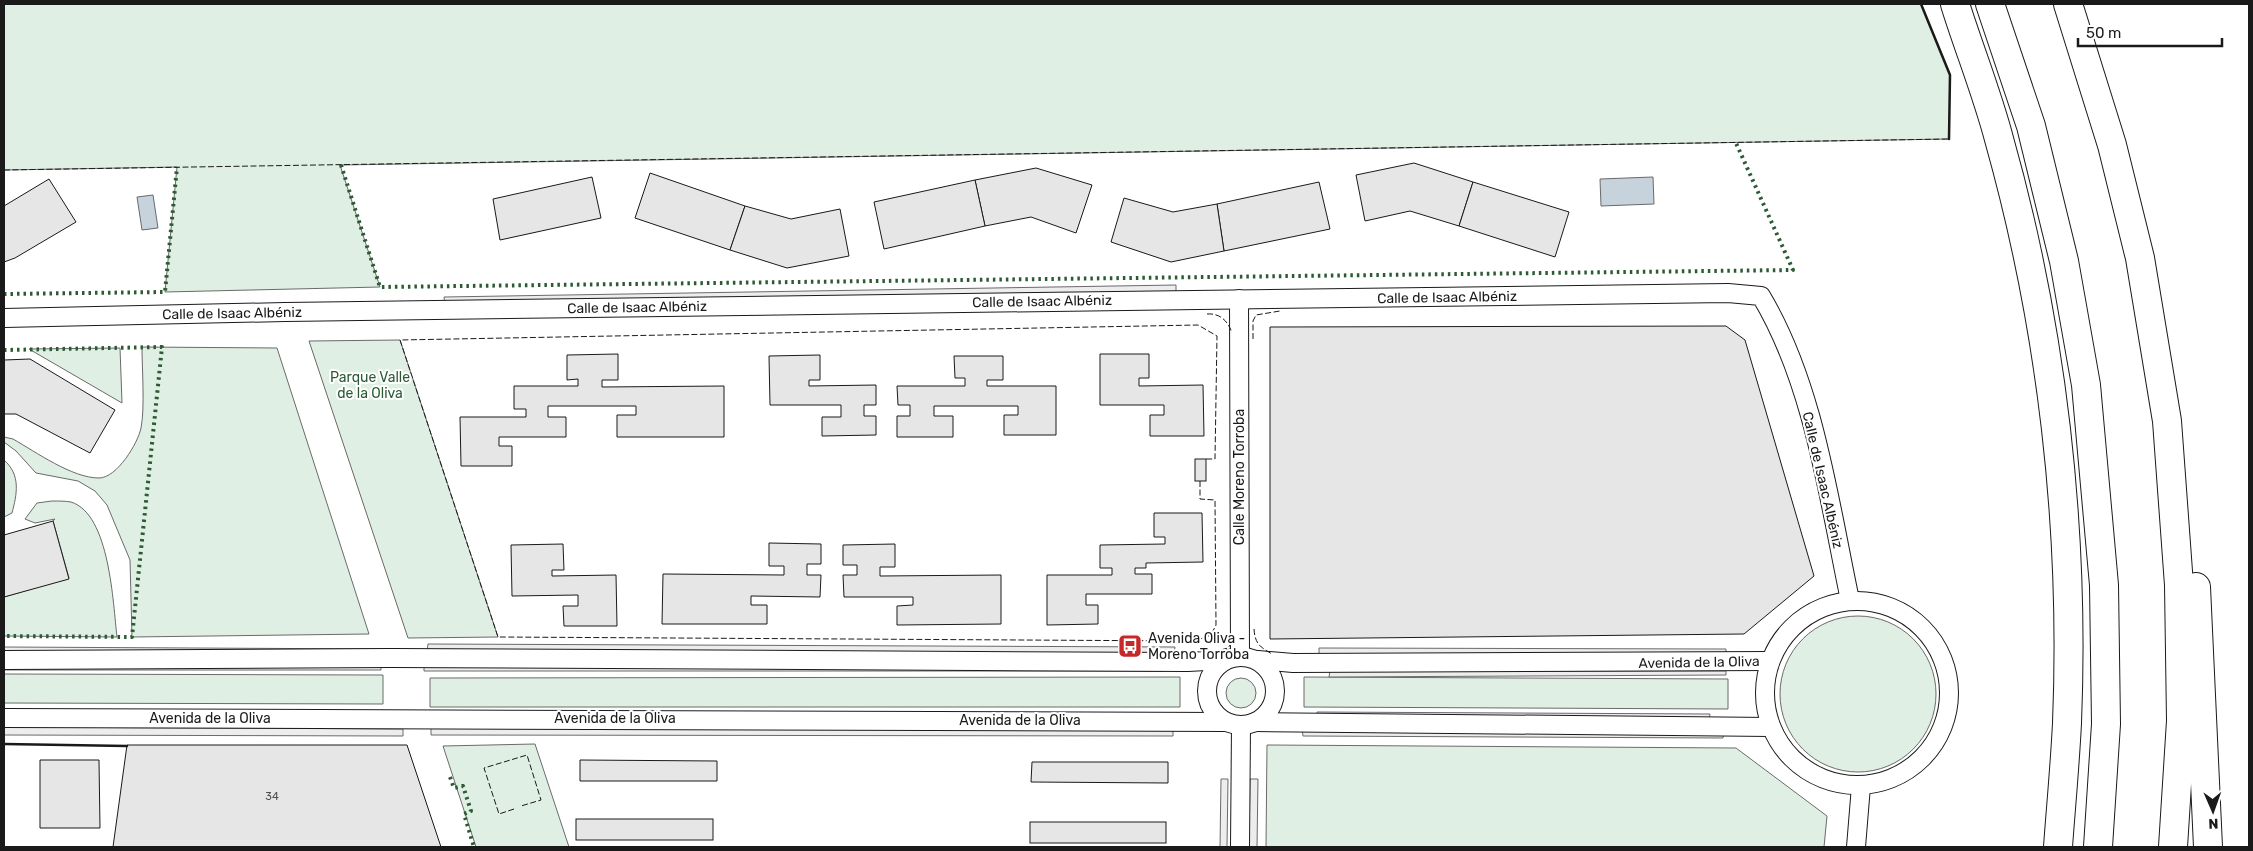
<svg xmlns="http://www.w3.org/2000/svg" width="2253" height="851" font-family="Rubik,sans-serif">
	<rect width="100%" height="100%" fill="#fff"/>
	<g fill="#e0efe3" stroke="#6a6a6a">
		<polygon points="4,4 1921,4 1950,75 1949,139 340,165 380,287 165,292 177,167 4,170"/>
		<polygon points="400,340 498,637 408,638 309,341"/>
		<path d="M142,347L277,348L369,634L132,637L130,560L107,505L95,491L78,481L36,473L16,451L4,442V437L13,439C36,452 72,478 99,478C117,478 138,443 141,428C145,408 142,369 142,347Z"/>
		<polygon points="120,348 122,403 29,349"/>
		<path d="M4,460C21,475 17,494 12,513L4,517Z"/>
		<path d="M52,501C58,501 66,501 71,502C110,514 113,604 117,637L4,636V597L69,578L53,521L55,519L35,523L25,519L37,503Z"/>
		<circle cx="1858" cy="694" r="78"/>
		<polygon points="4,674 383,675 383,704 4,703"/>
		<polygon points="1180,677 1180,707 430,707 430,678"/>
		<polygon points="1304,677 1728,679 1728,709 1304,707"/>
		<circle cx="1241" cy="693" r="15"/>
		<polygon points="535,744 569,847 476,847 443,746"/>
		<polygon points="1267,745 1736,748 1827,816 1824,847 1266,847"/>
	</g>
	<g fill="#ededed" stroke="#6a6a6a">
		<polygon points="1176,285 1176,293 445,305 444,297"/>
		<polygon points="428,644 1175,647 1174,654 427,652"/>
		<polygon points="4,647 384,649 384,654 4,653"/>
		<polygon points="1319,648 1726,649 1726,656 1319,654"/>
		<polygon points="424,662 1163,671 424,671"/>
		<polygon points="381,664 381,670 4,670 4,665"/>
		<polygon points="1330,671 1726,671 1726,675 1329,677"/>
		<polygon points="1317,712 1710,714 1709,721 1317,718"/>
		<polygon points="4,727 403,729 403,736 4,735"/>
		<polygon points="431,728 1173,729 1173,736 431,735"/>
		<polygon points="1302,728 1724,730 1723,738 1303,736"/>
		<polygon points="1221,779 1228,779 1227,847 1220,847"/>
		<polygon points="1250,779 1258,779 1257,847 1249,847"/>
	</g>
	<g fill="#c6d2dc" stroke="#6a6a6a">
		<polygon points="1653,177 1654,204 1601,206 1600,179"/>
		<polygon points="153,195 158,228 142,230 137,197"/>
	</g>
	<g fill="#e6e6e6" stroke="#1a1a1a">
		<polygon points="1414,163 1473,182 1459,226 1410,211 1365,221 1356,175"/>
		<polygon points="1036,168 1092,185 1076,233 1031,217 985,226 975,180"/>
		<polygon points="650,173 745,206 730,250 635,218"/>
		<polygon points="592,177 601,218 500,240 493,199"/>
		<polygon points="49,179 76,222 15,258 4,262 4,206"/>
		<polygon points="975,180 985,226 884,249 874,202"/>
		<polygon points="1319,182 1330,229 1224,251 1217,204"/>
		<polygon points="1473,182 1569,212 1555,257 1459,226"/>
		<polygon points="1124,198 1173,212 1217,204 1224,251 1171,262 1111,242"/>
		<polygon points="745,206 791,219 840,209 849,256 787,268 730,250"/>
		<polygon points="1726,326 1745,340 1814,576 1744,634 1270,639 1270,327"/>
		<polygon points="618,354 618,380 602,380 602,387 724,386 724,437 617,437 617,415 636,415 636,406 548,406 548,417 566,417 566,437 499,437 499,446 512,446 512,466 461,466 460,417 526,417 526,409 514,409 514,386 578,386 578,379 567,380 567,355"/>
		<polygon points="1100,354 1149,354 1149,378 1139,378 1139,386 1203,385 1204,436 1150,436 1150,415 1164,415 1164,405 1100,405"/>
		<polygon points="820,355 820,380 809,380 809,386 876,385 876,405 864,405 864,416 876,416 876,435 822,436 822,417 841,417 841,405 770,405 769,356"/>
		<polygon points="954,356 1003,356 1003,380 987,380 987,386 1056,386 1056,435 1004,435 1004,415 1018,415 1018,406 934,406 934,416 953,416 953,437 897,437 897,416 910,416 910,405 898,405 897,386 965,386 965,378 955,378"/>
		<polygon points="30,359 115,410 90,453 16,414 4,414 4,360"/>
		<rect x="1195" y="459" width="11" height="22"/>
		<polygon points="1154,513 1202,513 1203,562 1146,563 1146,568 1135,568 1135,574 1152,574 1152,594 1086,594 1086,605 1098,605 1098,624 1047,625 1047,575 1112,575 1112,568 1100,568 1100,545 1165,544 1165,537 1154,537"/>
		<polygon points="53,521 69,579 4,597 4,535"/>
		<polygon points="769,543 821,544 821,564 807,564 807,575 821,575 820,597 751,596 751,605 767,605 767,624 662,624 663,574 784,575 784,566 769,566"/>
		<polygon points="563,544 564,570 552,570 552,576 616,575 617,626 564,626 563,606 578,606 578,595 512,596 511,545"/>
		<polygon points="895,544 895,567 880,567 880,576 1001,575 1001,624 897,625 897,606 913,605 913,597 844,597 843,575 857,575 857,565 843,565 843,545"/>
		<polygon points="127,745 407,745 441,847 113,847"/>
		<polygon points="40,760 99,760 100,828 40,828"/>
		<polygon points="580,760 717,761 717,781 580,781"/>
		<polygon points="1032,762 1168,762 1168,783 1031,782"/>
		<rect x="576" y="819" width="137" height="21"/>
		<rect x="1030" y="822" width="136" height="21"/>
	</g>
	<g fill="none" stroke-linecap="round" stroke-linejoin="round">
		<g stroke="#1a1a1a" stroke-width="20">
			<g id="minor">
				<polyline points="1239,299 1240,656"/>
				<path d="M4,318L285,312L1728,293L1761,296C1814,384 1829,501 1850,600"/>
				<circle cx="1857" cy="693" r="92"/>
				<circle cx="1241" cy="691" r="34"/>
				<polyline points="4,660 391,658 1188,662 1224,660"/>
				<polyline points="1258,660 1293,663 1770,661"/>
				<polyline points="4,718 1225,722"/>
				<polyline points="1255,722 1771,727"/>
				<polyline points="1240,847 1241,726"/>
				<polyline points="1856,847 1861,786"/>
			</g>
		</g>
		<g stroke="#1a1a1a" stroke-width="30">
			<g id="motorway">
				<path d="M1955,4C1969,49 1987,93 1999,139C2052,327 2075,527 2067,723C2065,764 2061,806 2058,847"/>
				<polyline points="1990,4 2031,126 2064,261 2086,385 2104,585 2106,724 2098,847"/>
				<polyline points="2068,4 2112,145 2140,258 2167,421 2179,585 2181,721 2173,847"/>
				<polyline points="2196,587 2208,847"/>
			</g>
		</g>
		<use href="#minor" stroke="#fff" stroke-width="18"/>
		<use href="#motorway" stroke="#fff" stroke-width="28"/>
		<g stroke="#2b5a34" stroke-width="4" stroke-dasharray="2.5 4" stroke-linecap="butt">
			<polyline points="341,165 380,287 1793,270 1736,143"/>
			<polyline points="4,294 165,292 177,167"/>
			<polyline points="4,350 162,347 132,637 4,636"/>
			<polyline points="450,777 454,788 463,786 471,811 464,814 474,847"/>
		</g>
		<g stroke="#1a1a1a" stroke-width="1" stroke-dasharray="6 2.5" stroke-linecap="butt">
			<polyline points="4,170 1949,139"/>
			<path d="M1207,314C1220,313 1228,321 1232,333"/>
			<polyline points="1253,339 1253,321 1256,315 1280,311"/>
			<polyline points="1200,481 1200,499 1215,500 1216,625 1211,635 1195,641 498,637 400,340 1198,325 1217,336 1215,459 1206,459"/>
			<path d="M1254,629C1255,644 1260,647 1272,654"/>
			<polyline points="1213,652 1228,648 1233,641"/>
			<polyline points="514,809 499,814 484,768 527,755 541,800 521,806"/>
		</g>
		<g stroke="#1a1a1a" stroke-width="2.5">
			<polyline points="1921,4 1950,75 1949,139"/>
			<polyline points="4,744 127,746"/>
		</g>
	</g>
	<defs>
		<g id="bus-square" transform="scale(1.25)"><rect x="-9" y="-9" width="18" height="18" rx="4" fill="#c62828" stroke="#fff"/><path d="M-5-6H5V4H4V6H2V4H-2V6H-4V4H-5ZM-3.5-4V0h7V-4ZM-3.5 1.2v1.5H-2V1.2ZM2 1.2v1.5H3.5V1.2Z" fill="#fff"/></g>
	</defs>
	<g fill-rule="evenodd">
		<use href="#bus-square" x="1130" y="646"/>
	</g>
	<g text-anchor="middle" stroke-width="4" stroke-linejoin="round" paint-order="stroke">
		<g font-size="11" fill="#4d4d4d">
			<text x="272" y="800">34</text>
		</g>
		<g font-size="14" fill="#1a1a1a" stroke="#fff">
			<text transform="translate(1447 297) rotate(-1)" y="5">Calle de Isaac Albéniz</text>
			<text transform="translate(1042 301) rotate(-1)" y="5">Calle de Isaac Albéniz</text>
			<text transform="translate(637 307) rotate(-1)" y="5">Calle de Isaac Albéniz</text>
			<text transform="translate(232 313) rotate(-1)" y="5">Calle de Isaac Albéniz</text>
			<text transform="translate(1239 477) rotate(-90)" y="5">Calle Moreno Torroba</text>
			<text transform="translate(1823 480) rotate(77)" y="5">Calle de Isaac Albéniz</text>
			<text transform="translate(1699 662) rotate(-1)" y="5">Avenida de la Oliva</text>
			<text x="210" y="723">Avenida de la Oliva</text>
			<text x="615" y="723">Avenida de la Oliva</text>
			<text x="1020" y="725">Avenida de la Oliva</text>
		</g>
		<g font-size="14" fill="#2b5a34" stroke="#fff">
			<text x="370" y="382">Parque Valle<tspan x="370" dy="16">de la Oliva</tspan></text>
		</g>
		<g font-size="14" fill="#1a1a1a" stroke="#fff" text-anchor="start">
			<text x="1148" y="643">Avenida Oliva -<tspan x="1148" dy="16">Moreno Torroba</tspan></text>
		</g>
	</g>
	<rect width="2253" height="851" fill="none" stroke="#1a1a1a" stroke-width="10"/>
	<g transform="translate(2213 811) rotate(178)" stroke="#ffffff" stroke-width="4" paint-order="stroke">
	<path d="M0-4L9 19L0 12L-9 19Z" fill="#1a1a1a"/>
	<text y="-8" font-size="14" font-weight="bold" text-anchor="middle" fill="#1a1a1a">N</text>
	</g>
	<path d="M2078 38v8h144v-8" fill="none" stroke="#1a1a1a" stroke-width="2.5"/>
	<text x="2086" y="38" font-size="15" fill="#1a1a1a" stroke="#ffffff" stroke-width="4" paint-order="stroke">50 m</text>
</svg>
